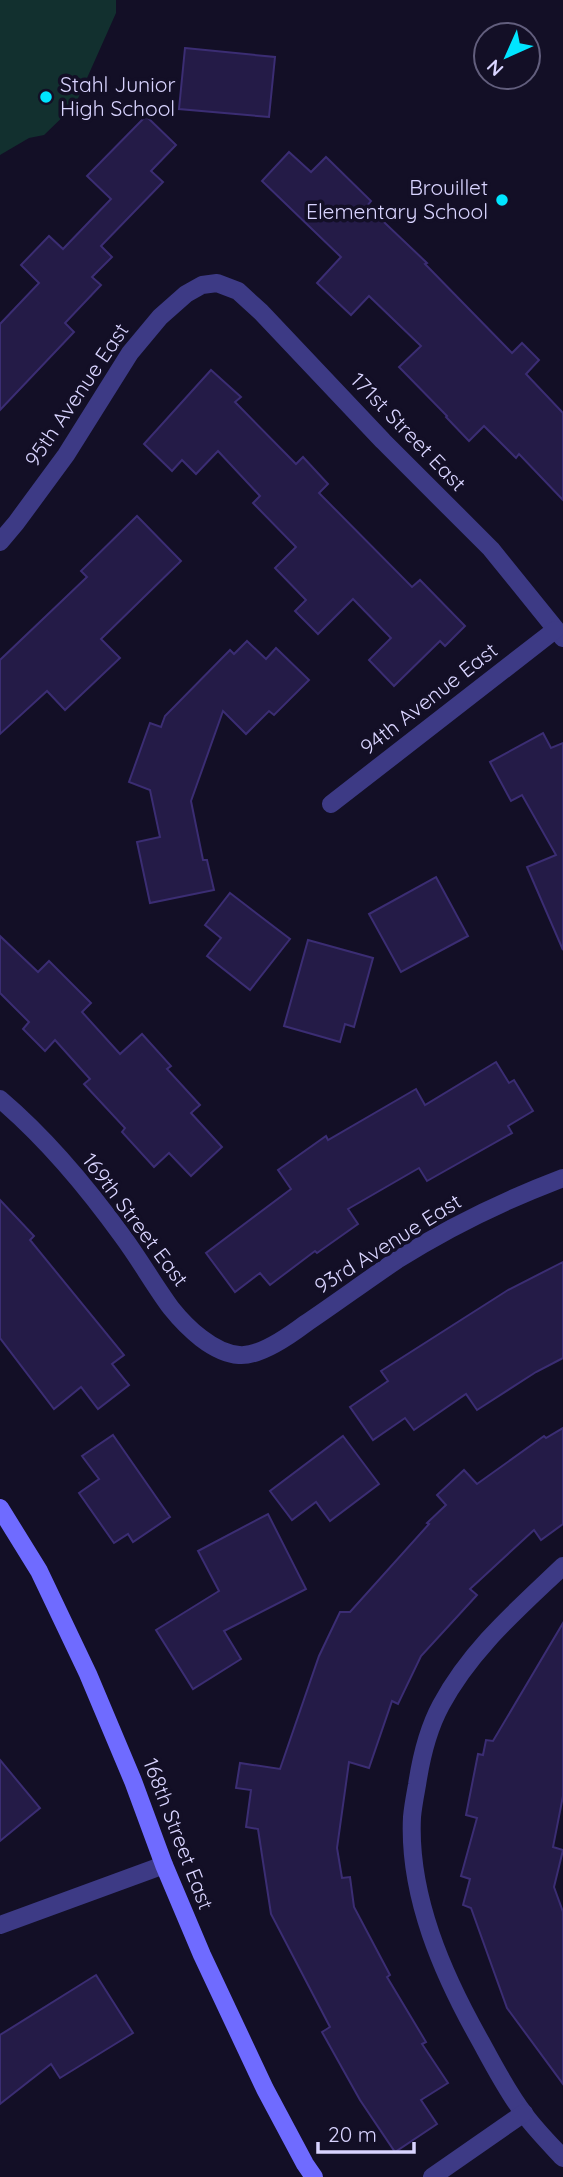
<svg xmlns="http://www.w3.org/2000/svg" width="563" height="2177" font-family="Quicksand,sans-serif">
	<rect width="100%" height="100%" fill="#130f26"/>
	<polygon fill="#12302f" points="0,0 116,0 116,13 75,105 44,135 29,138 0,155"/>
	<g fill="#241b47" stroke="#3b2d73" stroke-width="2">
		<polygon points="185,48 275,57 269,117 179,109"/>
		<polygon points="146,116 176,145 151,171 163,182 101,246 112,257 92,277 101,285 65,323 74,332 0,410 0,324 39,283 21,265 49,236 63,249 111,199 87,176"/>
		<polygon points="289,152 311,172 326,157 371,201 367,206 427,263 425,264 512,353 522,343 539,360 526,374 563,413 563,500 519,454 516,458 484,426 469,441 446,417 447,416 399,367 421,346 369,296 351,315 317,283 341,257 262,181"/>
		<polygon points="211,370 241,397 235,402 296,464 303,457 328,484 319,493 412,587 420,580 465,626 445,646 440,641 394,686 369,660 391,638 353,599 318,634 295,611 306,600 275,568 296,547 253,503 260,496 218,451 196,474 182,460 172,471 144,444"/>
		<polygon points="137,516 181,561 101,639 120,658 65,710 47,691 0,734 0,660 87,577 81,571"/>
		<polygon points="247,641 266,659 276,648 309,680 274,715 269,711 246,734 223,711 191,801 203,860 207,860 214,890 150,903 137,842 160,837 150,790 129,782 150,723 161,727 165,716 230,650 234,654"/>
		<polygon points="543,733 551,748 563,743 563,950 527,867 556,855 522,795 511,801 490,762"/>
		<polygon points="436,877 468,936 401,972 369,914"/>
		<polygon points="230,893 290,939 250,990 207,956 221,938 205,925"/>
		<polygon points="0,936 38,972 49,961 91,1003 82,1012 120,1054 142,1034 171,1066 167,1069 200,1105 191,1113 222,1147 191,1176 169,1153 154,1167 122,1132 125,1128 84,1084 90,1079 55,1040 45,1051 23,1029 29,1022 0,993"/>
		<polygon points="308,940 373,958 354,1027 345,1024 340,1042 284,1026"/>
		<polygon points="496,1062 509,1083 514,1080 533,1111 508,1126 512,1133 427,1181 419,1168 348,1209 358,1224 317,1253 315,1251 270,1285 260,1273 235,1292 206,1253 291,1189 278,1170 326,1136 328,1140 416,1089 425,1105"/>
		<polygon points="0,1200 34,1236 30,1240 124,1355 112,1364 129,1385 98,1409 81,1387 54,1409 0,1338"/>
		<polygon points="563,1262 563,1358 536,1372 477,1410 466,1394 414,1430 405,1418 373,1440 350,1407 388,1381 381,1371 508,1290"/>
		<polygon points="563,1428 563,1524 541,1540 534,1530 470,1589 477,1595 421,1656 398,1704 392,1701 369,1768 349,1762 337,1848 342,1878 350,1877 354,1907 390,1975 387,1977 426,2042 422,2044 448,2083 421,2100 437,2124 395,2152 360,2100 322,2032 330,2027 271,1914 258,1829 246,1827 251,1790 236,1788 240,1763 280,1769 319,1656 340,1612 350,1612 429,1524 427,1523 446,1505 437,1495 464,1470 477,1484 544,1436 546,1438"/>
		<polygon points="113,1435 170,1517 133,1542 128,1534 114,1543 79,1493 99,1479 82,1456"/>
		<polygon points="343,1436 379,1484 330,1521 316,1502 292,1520 270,1491"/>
		<polygon points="268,1514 306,1589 224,1631 241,1659 193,1689 156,1630 219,1591 198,1551"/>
		<polygon points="563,1623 563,1796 553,1847 563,1850 554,1887 563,1912 563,2084 507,2008 471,1908 463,1905 470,1879 461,1876 477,1818 466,1815 478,1754 483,1755 486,1740 493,1741"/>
		<polygon points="0,1760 40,1808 0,1841"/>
		<polygon points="96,1975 133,2033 60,2078 51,2064 0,2104 0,2035"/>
	</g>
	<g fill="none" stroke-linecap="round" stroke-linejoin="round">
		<g stroke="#3d3a85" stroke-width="18">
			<polyline points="0,542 16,523 66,455 130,353 160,317 186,294 202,285 217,283 238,291 261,312 383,441 491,549 563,638"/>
			<polyline points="331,804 555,630"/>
			<path d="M0,1099C47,1139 87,1187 123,1237C140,1260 154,1285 171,1308C187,1328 213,1353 239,1355C259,1357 289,1336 305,1324C336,1303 366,1281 397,1260C449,1227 505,1200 563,1178"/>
			<path d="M563,1566C518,1609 471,1649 441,1705C428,1729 421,1758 417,1785C415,1796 413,1806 412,1817C408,1896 443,1975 481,2042C494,2066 508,2093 525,2115C536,2130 550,2144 563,2158"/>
			<polyline points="0,1925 164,1865"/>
			<polyline points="432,2177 524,2113"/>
		</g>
		<polyline stroke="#6f6bff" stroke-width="18" points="0,1508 39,1571 88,1674 133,1781 164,1865 202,1955 265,2089 305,2164 314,2177"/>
	</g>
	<g fill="#00e5ff" stroke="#130f26" stroke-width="2.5">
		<circle cx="46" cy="97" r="7"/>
		<circle cx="502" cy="200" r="7"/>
	</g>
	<g text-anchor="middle" stroke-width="7" stroke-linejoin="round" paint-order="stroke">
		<g font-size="21" fill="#d9d4ff" stroke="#130f26" text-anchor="start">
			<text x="60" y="92">Stahl Junior<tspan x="60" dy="24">High School</tspan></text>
			<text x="488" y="195" text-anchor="end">Brouillet<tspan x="488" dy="24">Elementary School</tspan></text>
		</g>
		<g font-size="21" fill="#d9d4ff" stroke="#130f26">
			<text transform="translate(77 395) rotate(-56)" y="7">95th Avenue East</text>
			<text transform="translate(408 432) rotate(46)" y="7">171st Street East</text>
			<text transform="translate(429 699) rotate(-38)" y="7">94th Avenue East</text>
			<text transform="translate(135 1220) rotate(53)" y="7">169th Street East</text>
			<text transform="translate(388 1244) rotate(-32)" y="7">93rd Avenue East</text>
			<text transform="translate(178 1834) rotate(69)" y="7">168th Street East</text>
		</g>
	</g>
	<g transform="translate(507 56) rotate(225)"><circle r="33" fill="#130f26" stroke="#625e7d" stroke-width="2"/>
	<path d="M0-5L12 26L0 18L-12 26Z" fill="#00e5ff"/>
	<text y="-10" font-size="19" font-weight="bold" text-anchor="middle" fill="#d9d4ff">N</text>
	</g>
	<path d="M318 2142v10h96v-10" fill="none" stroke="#d9d4ff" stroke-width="3.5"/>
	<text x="328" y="2142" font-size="21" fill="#d9d4ff" stroke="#130f26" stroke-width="5" paint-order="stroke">20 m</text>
</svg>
